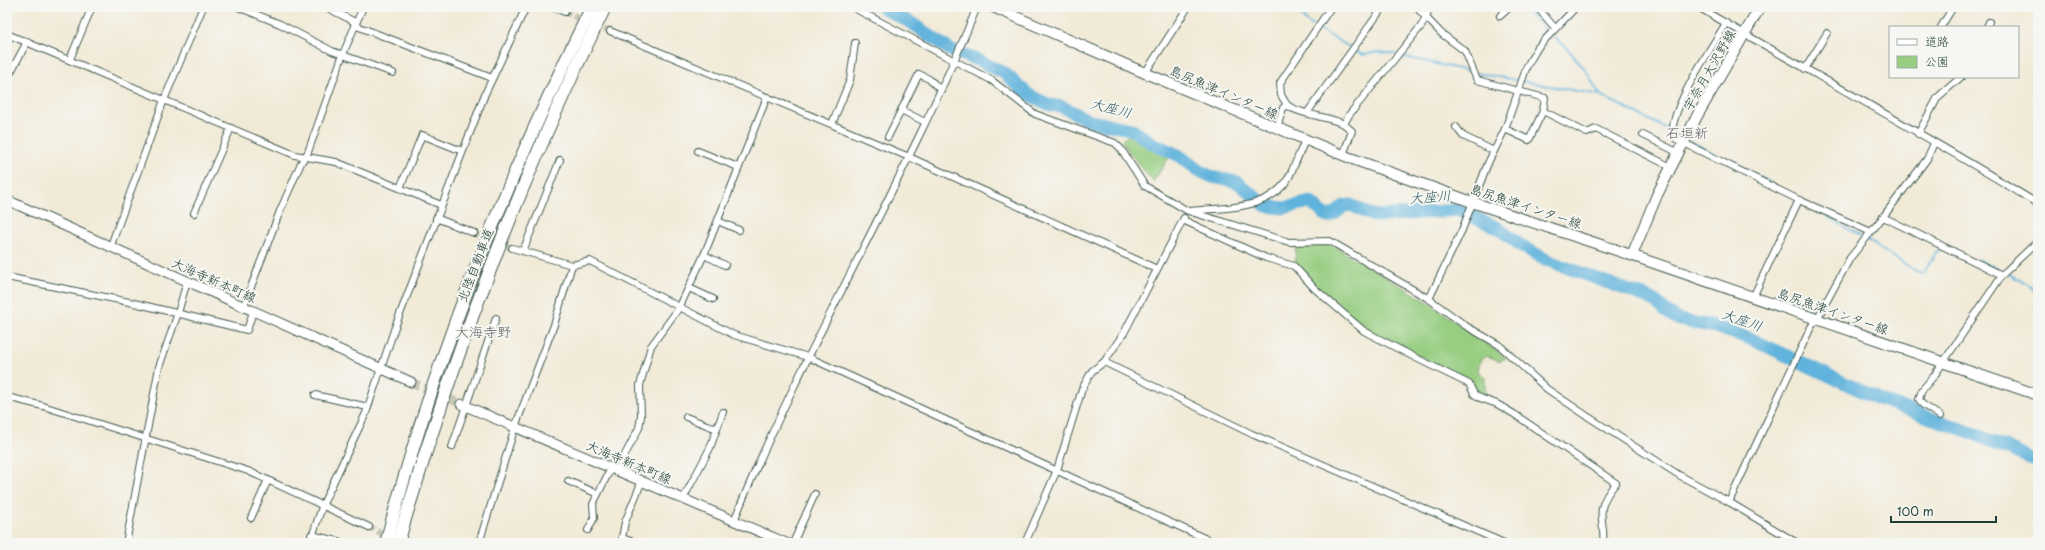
<svg xmlns="http://www.w3.org/2000/svg" width="2045" height="550" font-family="'Playpen Sans','Klee One',sans-serif">
	<rect width="100%" height="100%" fill="#f6f6f2"/>
	<filter id="ink" filterUnits="userSpaceOnUse"><feTurbulence type="fractalNoise" baseFrequency=".025" numOctaves="2"/><feDisplacementMap in="SourceGraphic" scale="8" xChannelSelector="R" yChannelSelector="G"/><feConvolveMatrix kernelMatrix="1 2 1 2 8 2 1 2 1" color-interpolation-filters="sRGB"/></filter>
	<filter id="wash" filterUnits="userSpaceOnUse"><feTurbulence type="fractalNoise" baseFrequency=".012" numOctaves="4" result="noise"/><feDisplacementMap in="SourceGraphic" scale="16" xChannelSelector="R" yChannelSelector="G"/><feGaussianBlur stdDeviation="0.9" result="paint"/><feColorMatrix in="noise" values="0 0 0 0 0 0 0 0 0 0 0 0 0 0 0 0 0 1.4 0 .05"/><feComposite in="paint" operator="in"/></filter>
	<g filter="url(#wash)">
		<rect width="100%" height="100%" fill="#f1ead7"/>
		<g fill="#97ce81" stroke="#5b865a">
			<polygon points="1129,135 1169,157 1153,182 1121,141"/>
			<polygon points="1330,244 1428,302 1506,358 1500,361 1487,356 1480,360 1478,371 1485,378 1485,396 1479,393 1467,378 1447,370 1370,330 1308,279 1295,263 1296,245"/>
		</g>
		<g fill="none" stroke-linecap="round" stroke-linejoin="round">
			<g stroke="#60b3dc" stroke-width="2">
				<polyline points="1302,7 1302,16 1307,22 1363,55 1378,52 1396,54"/>
				<polyline points="1523,7 1548,34 1564,45 1585,69 1600,95"/>
				<polyline points="1400,56 1472,72"/>
				<polyline points="1476,73 1600,95 1673,132"/>
				<polyline points="1689,141 1769,182"/>
				<polyline points="1824,214 1918,272 1924,273 1936,252 1942,248"/>
				<polyline points="1978,260 2021,280 2038,293"/>
			</g>
			<polyline stroke="#60b3dc" stroke-width="13" points="882,7 913,24 952,51 980,61 1004,73 1029,95 1050,105 1063,107 1090,121 1131,129 1152,143 1180,156 1198,170 1212,177 1237,182 1266,206 1284,208 1310,202 1328,217 1336,213 1344,206 1351,205 1371,215 1381,216 1458,210 1498,228 1523,247 1549,261 1649,298 1656,302 1665,311 1679,320 1716,327 1751,339 1881,400 1975,434 2038,462"/>
		</g>
	</g>
	<g filter="url(#ink)">
		<g fill="none" stroke-linecap="round" stroke-linejoin="round">
			<g stroke="#c7c7b6" stroke-width="6" stroke-dasharray="6 3" stroke-linecap="butt">
				<polyline points="565,12 587,22"/>
				<polyline points="596,25 610,31"/>
				<polyline points="474,233 512,248"/>
				<polyline points="369,527 389,537"/>
			</g>
			<polyline stroke="#c7c7b6" stroke-width="9" stroke-dasharray="9 4.5" stroke-linecap="butt" points="411,382 461,404"/>
			<g stroke="#3e574c" stroke-width="8">
				<g id="street">
					<polyline points="238,7 280,24 332,51 393,73"/>
					<polyline points="326,7 355,22"/>
					<polyline points="552,7 565,12"/>
					<polyline points="852,7 991,80 1035,114 1115,143 1121,149 1145,186 1188,211 1289,242 1330,241 1429,299 1462,230 1488,163 1505,129 1527,66 1538,47 1576,7"/>
					<polyline points="1416,7 1442,34 1465,51 1477,80 1545,98 1543,111 1529,140 1505,129"/>
					<polyline points="1537,7 1555,28"/>
					<path d="M1698,7C1811,73 1927,135 2038,204"/>
					<polyline points="1500,16 1510,7"/>
					<polyline points="354,25 492,78"/>
					<polyline points="1941,27 1953,7"/>
					<polyline points="1987,27 1989,22"/>
					<polyline points="610,31 909,157 1157,269"/>
					<polyline points="7,34 295,155 336,162 441,205"/>
					<polyline points="70,59 92,7"/>
					<polyline points="1805,69 1827,33"/>
					<polyline points="1145,73 1188,7"/>
					<polyline points="7,79 27,42"/>
					<path d="M1287,105C1300,115 1327,116 1344,124L1349,115L1422,25L1430,7"/>
					<polyline points="901,110 925,122"/>
					<polyline points="1543,111 1587,133 1596,129 1671,167"/>
					<polyline points="1307,113 1383,7"/>
					<polyline points="832,124 850,80 855,43"/>
					<polyline points="1456,127 1463,136 1494,151"/>
					<polyline points="1277,128 1283,108 1287,105 1281,95 1280,83 1331,7"/>
					<polyline points="1918,134 1938,97 1961,77"/>
					<polyline points="1643,135 1679,153"/>
					<polyline points="888,137 919,74 929,79 941,90"/>
					<polyline points="698,151 738,167"/>
					<polyline points="1343,155 1352,131 1344,124"/>
					<polyline points="400,188 422,135 462,151"/>
					<path d="M1191,211C1225,207 1270,211 1289,177C1295,165 1300,152 1305,140"/>
					<polyline points="194,213 231,128"/>
					<polyline points="1883,217 1927,159 1934,143"/>
					<polyline points="436,218 474,233"/>
					<path d="M1183,220L1266,258L1294,266L1315,289L1364,331L1416,358L1469,384L1474,394L1480,398L1497,404L1514,414L1616,483C1610,490 1604,498 1602,508C1600,519 1605,531 1603,543"/>
					<polyline points="718,221 739,230"/>
					<polyline points="1871,232 1883,217 2002,275"/>
					<polyline points="110,248 164,100 203,7"/>
					<polyline points="512,248 572,265 590,261 734,335 808,357 1215,543"/>
					<polyline points="523,251 560,160"/>
					<polyline points="704,255 725,265"/>
					<polyline points="7,277 134,303 247,330 253,312"/>
					<polyline points="689,288 713,299"/>
					<polyline points="1753,297 1799,200"/>
					<path d="M1429,299L1466,326L1499,345L1547,389L1587,416L1679,475L1729,502L1811,327L1817,319L1850,258L1871,232L1799,200L1676,139C1673,133 1672,128 1674,121C1681,93 1710,50 1726,23"/>
					<polyline points="243,308 280,211 301,163 308,152 343,54 363,7"/>
					<polyline points="1104,362 1252,434 1504,543"/>
					<polyline points="315,395 368,407"/>
					<polyline points="7,397 43,406 248,471 369,527"/>
					<polyline points="1940,416 1922,404 1919,399 1922,390 1934,376 2002,275 2038,241"/>
					<polyline points="686,417 717,429"/>
					<polyline points="452,447 496,318"/>
					<polyline points="617,470 639,428 641,416 640,385 651,346 679,308 704,255 767,97"/>
					<polyline points="568,481 598,494"/>
					<polyline points="683,499 710,448 723,412"/>
					<polyline points="1729,502 1797,543"/>
					<polyline points="251,518 268,480"/>
					<path d="M734,521C805,345 905,183 977,7"/>
					<polyline points="588,530 594,518 593,504 611,468"/>
					<polyline points="311,535 338,541"/>
					<polyline points="622,538 636,543"/>
					<polyline points="126,543 159,367 178,313 187,281"/>
					<polyline points="310,543 323,504 366,413 395,327 485,94 526,7"/>
					<polyline points="479,543 515,427 554,325 572,265"/>
					<polyline points="621,543 625,522 642,481"/>
					<polyline points="793,543 815,494"/>
					<polyline points="1025,543 1057,470 1082,389 1092,371 1104,362 1124,333 1184,218"/>
				</g>
			</g>
			<g stroke="#3e574c" stroke-width="11">
				<g id="secondary">
					<polyline points="7,200 411,382"/>
					<polyline points="461,404 786,543"/>
				</g>
			</g>
			<g stroke="#3e574c" stroke-width="12">
				<g id="primary">
					<polyline points="993,7 1145,73 1350,158 1472,202 1619,251 2038,395"/>
					<polyline points="1632,255 1657,195 1697,116 1760,7"/>
				</g>
			</g>
			<g stroke="#3e574c" stroke-width="14">
				<g id="highway">
					<path d="M386,543C435,358 506,178 592,7"/>
					<path d="M398,543C452,357 519,181 605,7"/>
				</g>
			</g>
			<use href="#street" stroke="#fff" stroke-width="6"/>
			<use href="#secondary" stroke="#fff" stroke-width="9"/>
			<use href="#primary" stroke="#fff" stroke-width="10"/>
			<use href="#highway" stroke="#fff" stroke-width="12"/>
		</g>
	</g>
	<g text-anchor="middle" stroke-width="4" stroke-linejoin="round" paint-order="stroke">
		<g font-size="13" fill="#1f3d34" stroke="#f6f6f2">
			<text transform="translate(1709 70) rotate(-60)" y="5">宇奈月大沢野線</text>
			<text transform="translate(1224 92) rotate(23)" y="5">島尻魚津インター線</text>
			<text transform="translate(1526 206) rotate(18)" y="5">島尻魚津インター線</text>
			<text transform="translate(475 265) rotate(-69)" y="5">北陸自動車道</text>
			<text transform="translate(214 280) rotate(24)" y="5">大海寺新本町線</text>
			<text transform="translate(1833 311) rotate(19)" y="5">島尻魚津インター線</text>
			<text transform="translate(629 462) rotate(23)" y="5">大海寺新本町線</text>
		</g>
		<g font-size="14" font-style="italic" fill="#2f5a5e" stroke="#f6f6f2">
			<text transform="translate(1111 108) rotate(15)" y="5">大座川</text>
			<text transform="translate(1430 197) rotate(-4)" y="5">大座川</text>
			<text transform="translate(1742 320) rotate(19)" y="5">大座川</text>
		</g>
		<g font-size="14" fill="#666367" stroke="#f6f6f2">
			<text x="1687" y="138">石垣新</text>
			<text x="483" y="337">大海寺野</text>
		</g>
	</g>
	<rect width="2045" height="550" fill="none" stroke="#f6f6f2" stroke-width="24"/>
	<rect x="1889" y="26" width="130" height="52" fill="#f6f6f2" stroke="#a0aca6"/>
	<rect x="1897" y="39" width="20" height="6" fill="#ffffff" stroke="#a0aca6"/>
	<text x="1925" y="46" font-size="12" fill="#1f3d34">道路</text>
	<rect x="1897" y="56" width="20" height="12" fill="#97ce81" stroke="#a0aca6"/>
	<text x="1925" y="66" font-size="12" fill="#1f3d34">公園</text>
	<path d="M1891 516v6h105v-6" fill="none" stroke="#1f3d34" stroke-width="2"/>
	<text x="1897" y="516" font-size="12" fill="#1f3d34" stroke="#f6f6f2" stroke-width="3" paint-order="stroke">100 m</text>
</svg>
